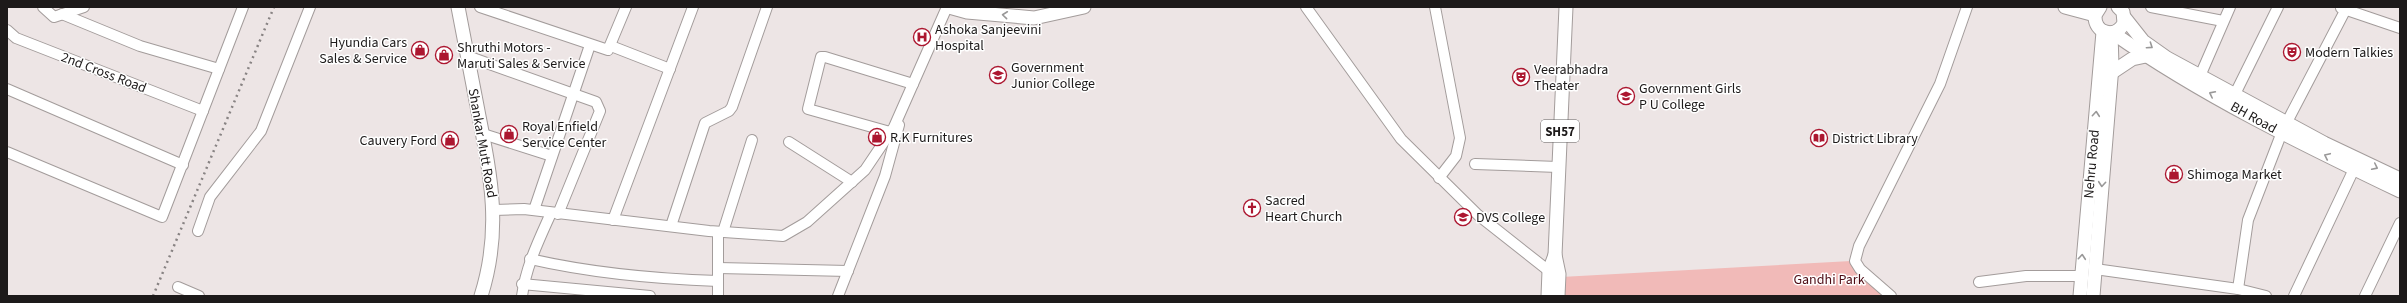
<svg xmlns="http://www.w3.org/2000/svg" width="2407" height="303" font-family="'Source Sans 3',sans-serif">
	<rect width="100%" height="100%" fill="#ede5e5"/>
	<polygon fill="#f1bab8" points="1851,261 1891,296 1560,296 1561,277"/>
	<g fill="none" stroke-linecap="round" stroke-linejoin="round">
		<g stroke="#a39c9b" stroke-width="12">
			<g id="minor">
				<polyline points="43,7 54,17 84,7"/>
				<polyline points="480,7 608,50 626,7"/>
				<polyline points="1306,7 1401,139 1478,215 1549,271 1555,273"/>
				<polyline points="1435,7 1460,138 1456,156 1439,178"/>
				<polyline points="2151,7 2223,21"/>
				<polyline points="2341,8 2400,28"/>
				<polyline points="62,14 140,46 219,69"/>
				<polyline points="7,30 16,38 203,111"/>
				<polyline points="611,46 670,69"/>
				<polyline points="467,56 596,102 600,111 558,214"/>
				<polyline points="2200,76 2230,7"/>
				<polyline points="7,89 183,165"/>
				<polyline points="2235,94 2278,7"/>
				<polyline points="2287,122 2347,7"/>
				<polyline points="890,132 808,109 821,57 825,57 913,84"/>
				<polyline points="483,134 552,156"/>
				<polyline points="789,142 852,182"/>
				<polyline points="7,152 162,217 243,7"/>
				<polyline points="1475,164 1558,167"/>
				<polyline points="494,210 524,209 709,231 783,236 807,222 865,170 894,127 947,7"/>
				<polyline points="534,210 590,45"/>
				<polyline points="613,220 693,7"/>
				<polyline points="671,226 705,123 729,111 732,107 767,7"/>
				<polyline points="198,231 210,197 261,131 310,7"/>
				<polyline points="723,232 752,140"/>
				<path d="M530,259C591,273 656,279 718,281"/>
				<polyline points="718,268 848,271"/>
				<polyline points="2095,269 2238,289 2266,296"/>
				<polyline points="1979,282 2026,276 2081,276"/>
				<polyline points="522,284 650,296"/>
				<polyline points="178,287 199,296"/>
				<polyline points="2238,289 2248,220 2282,132"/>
				<path d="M522,296C526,266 539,240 551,213"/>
				<polyline points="718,296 718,232"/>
				<polyline points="838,296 885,176 899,125"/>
				<polyline points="1891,296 1860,269 1855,261 1859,246 1940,84 1967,7"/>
				<polyline points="2294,296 2354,169"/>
				<polyline points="2365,296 2400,223"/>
			</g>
		</g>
		<g stroke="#a39c9b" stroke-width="15">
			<g id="major">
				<path d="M458,7C465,42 471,76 478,111C491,177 502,230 481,296"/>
				<polyline points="949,7 967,12 1034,18 1084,7"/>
				<polyline points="2065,7 2095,15"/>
				<path d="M2100,7L2095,15C2094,34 2116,39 2124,23L2123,12L2118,7"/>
				<polyline points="2124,17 2143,41 2167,58 2324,143 2400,179"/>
				<path d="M2113,33C2203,96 2302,144 2400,191"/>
				<polyline points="2111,73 2132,59 2146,56"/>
				<polyline points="1548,296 1549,271 1555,255"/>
				<polyline points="1558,296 1559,274 1555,255 1566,7"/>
				<polyline points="2080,296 2103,32"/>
				<polyline points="2093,296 2112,66 2111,33"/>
			</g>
		</g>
		<use href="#minor" stroke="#fff" stroke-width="10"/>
		<use href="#major" stroke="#fff" stroke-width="13"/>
		<polyline stroke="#888383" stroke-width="2.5" stroke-dasharray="2 4" stroke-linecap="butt" points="153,296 274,7"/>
	</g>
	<defs><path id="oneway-chevron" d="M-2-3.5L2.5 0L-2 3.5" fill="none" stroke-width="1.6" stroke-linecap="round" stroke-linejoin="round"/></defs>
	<g stroke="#999898">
		<use href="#oneway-chevron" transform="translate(1005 15) rotate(-174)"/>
		<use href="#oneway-chevron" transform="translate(2150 46) rotate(34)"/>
		<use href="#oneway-chevron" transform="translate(2212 94) rotate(-153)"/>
		<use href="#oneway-chevron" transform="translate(2096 114) rotate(-85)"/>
		<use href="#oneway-chevron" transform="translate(2327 156) rotate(-155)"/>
		<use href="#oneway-chevron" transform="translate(2375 167) rotate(26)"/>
		<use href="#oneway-chevron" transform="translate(2102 184) rotate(95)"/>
		<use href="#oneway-chevron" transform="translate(2082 257) rotate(-85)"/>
	</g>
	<defs>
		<g id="hospital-ring" transform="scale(0.9)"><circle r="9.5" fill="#fff" stroke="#ac1730" stroke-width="1.5"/><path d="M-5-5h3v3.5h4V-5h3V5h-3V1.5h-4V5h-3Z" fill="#ac1730"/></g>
		<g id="shop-ring" transform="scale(0.9)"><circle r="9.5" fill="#fff" stroke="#ac1730" stroke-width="1.5"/><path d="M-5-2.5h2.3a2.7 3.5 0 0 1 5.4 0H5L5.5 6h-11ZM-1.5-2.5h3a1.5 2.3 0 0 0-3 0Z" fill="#ac1730"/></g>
		<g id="theatre-ring" transform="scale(0.9)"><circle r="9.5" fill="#fff" stroke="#ac1730" stroke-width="1.5"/><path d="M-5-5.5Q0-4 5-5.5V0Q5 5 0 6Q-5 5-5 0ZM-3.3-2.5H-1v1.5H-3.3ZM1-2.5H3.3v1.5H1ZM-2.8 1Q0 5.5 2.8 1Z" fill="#ac1730"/></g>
		<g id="university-ring" transform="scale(0.9)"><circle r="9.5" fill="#fff" stroke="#ac1730" stroke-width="1.5"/><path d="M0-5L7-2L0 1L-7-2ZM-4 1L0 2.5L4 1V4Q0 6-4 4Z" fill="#ac1730"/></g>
		<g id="library-ring" transform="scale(0.9)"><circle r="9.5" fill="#fff" stroke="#ac1730" stroke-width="1.5"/><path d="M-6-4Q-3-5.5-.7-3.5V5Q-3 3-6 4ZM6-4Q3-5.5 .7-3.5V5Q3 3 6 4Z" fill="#ac1730"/></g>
		<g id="church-ring" transform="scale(0.9)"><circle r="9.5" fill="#fff" stroke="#ac1730" stroke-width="1.5"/><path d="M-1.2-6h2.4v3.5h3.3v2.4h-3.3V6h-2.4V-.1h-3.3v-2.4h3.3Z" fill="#ac1730"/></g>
	</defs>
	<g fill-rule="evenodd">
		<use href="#hospital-ring" x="922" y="37"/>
		<use href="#shop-ring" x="420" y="50"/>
		<use href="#theatre-ring" x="2292" y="52"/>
		<use href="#shop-ring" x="444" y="55"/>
		<use href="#university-ring" x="998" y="75"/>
		<use href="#theatre-ring" x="1521" y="77"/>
		<use href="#university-ring" x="1626" y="96"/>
		<use href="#shop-ring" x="509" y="134"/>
		<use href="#shop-ring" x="877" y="137"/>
		<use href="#library-ring" x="1819" y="138"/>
		<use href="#shop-ring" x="450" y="140"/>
		<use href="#shop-ring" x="2174" y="174"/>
		<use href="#church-ring" x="1252" y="208"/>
		<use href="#university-ring" x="1463" y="217"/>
	</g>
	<g text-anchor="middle" stroke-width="3" stroke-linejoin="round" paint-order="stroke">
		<rect fill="#fff" stroke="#615f5f" stroke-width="1" x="1541" y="120" width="38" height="22" rx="3"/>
		<g font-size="13" font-weight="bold" fill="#1d1a1a">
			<text x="1560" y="136">SH57</text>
		</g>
		<g font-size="14" fill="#1d1a1a" stroke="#fff" text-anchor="start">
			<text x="935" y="34">Ashoka Sanjeevini<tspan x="935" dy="16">Hospital</tspan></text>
			<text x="407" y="47" text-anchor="end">Hyundia Cars<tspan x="407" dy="16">Sales &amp; Service</tspan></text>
			<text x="457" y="52">Shruthi Motors -<tspan x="457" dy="16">Maruti Sales &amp; Service</tspan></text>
			<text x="2305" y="57">Modern Talkies</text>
			<text x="1011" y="72">Government<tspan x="1011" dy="16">Junior College</tspan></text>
			<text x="1534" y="74">Veerabhadra<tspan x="1534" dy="16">Theater</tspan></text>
			<text x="1639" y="93">Government Girls<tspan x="1639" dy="16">P U College</tspan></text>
			<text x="522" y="131">Royal Enfield<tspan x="522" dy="16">Service Center</tspan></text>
			<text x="890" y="142">R.K Furnitures</text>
			<text x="1832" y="143">District Library</text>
			<text x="437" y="145" text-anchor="end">Cauvery Ford</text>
			<text x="2187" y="179">Shimoga Market</text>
			<text x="1265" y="205">Sacred<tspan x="1265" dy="16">Heart Church</tspan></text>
			<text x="1476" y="222">DVS College</text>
		</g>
		<g font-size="14" fill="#1d1a1a" stroke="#fff">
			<text transform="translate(104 72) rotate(21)" y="5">2nd Cross Road</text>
			<text transform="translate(2254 117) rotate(29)" y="5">BH Road</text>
			<text transform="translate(483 143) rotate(80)" y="5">Shankar Mutt Road</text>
			<text transform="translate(2091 164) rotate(-85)" y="5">Nehru Road</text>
		</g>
		<g font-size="14" fill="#4e0b14" stroke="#fff">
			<text x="1829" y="284">Gandhi Park</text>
		</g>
	</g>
	<rect width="2407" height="303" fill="none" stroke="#1d1a1a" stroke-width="16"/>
</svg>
